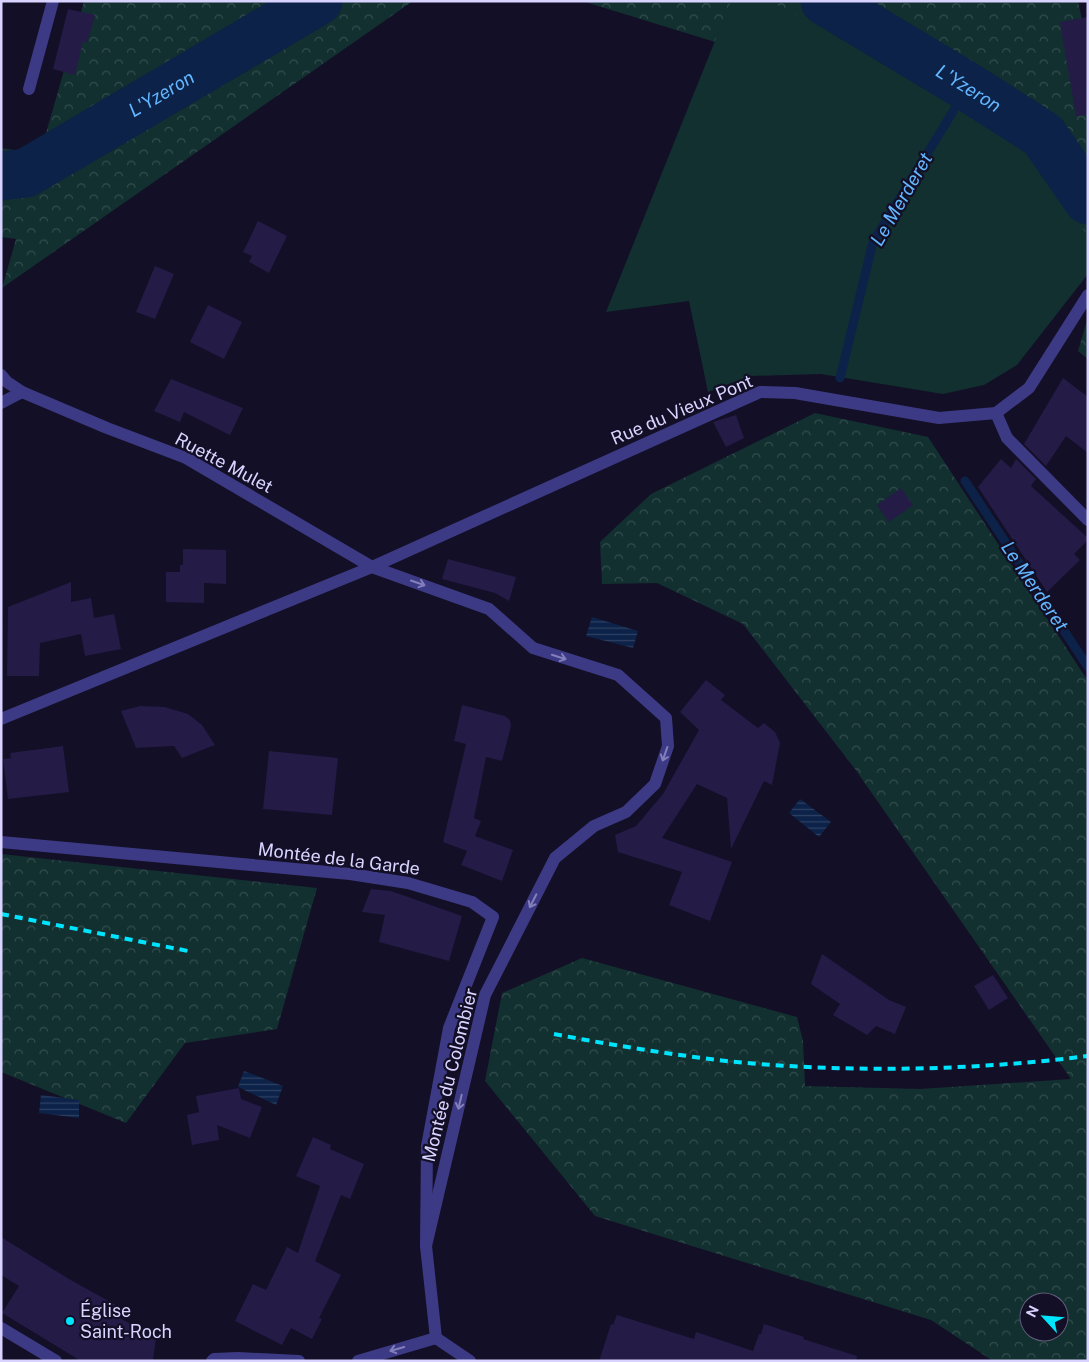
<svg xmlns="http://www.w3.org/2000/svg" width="1089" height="1362" font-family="'Public Sans',sans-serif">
	<defs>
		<pattern id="forest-crowns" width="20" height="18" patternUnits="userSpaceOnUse" patternTransform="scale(1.25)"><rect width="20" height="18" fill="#12302f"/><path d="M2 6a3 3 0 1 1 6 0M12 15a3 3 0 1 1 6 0" fill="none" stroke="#344d4e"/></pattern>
		<pattern id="water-rules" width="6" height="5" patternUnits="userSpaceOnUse" patternTransform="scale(1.25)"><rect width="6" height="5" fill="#0c2248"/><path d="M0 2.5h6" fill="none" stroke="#2f4163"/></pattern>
	</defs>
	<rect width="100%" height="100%" fill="#130f26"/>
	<g fill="url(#forest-crowns)" fill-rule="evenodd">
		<polygon points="84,1 413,1 2,288 16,239 1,237 1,148 40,154"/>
		<polygon points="582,1 1078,1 1088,48 1088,252 1036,141"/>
		<polygon points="1088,317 1088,359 1078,351"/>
		<path d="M815,413L928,437L1088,681V1361H993L931,1320L595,1216L485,1081L502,993L582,958L797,1017L803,1041L805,1086L920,1089L1071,1079L855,769L743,624L657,583L602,584L600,542L651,494ZM1029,1302H1059V1332H1029Z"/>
		<polygon points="1,854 317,888 277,1029 185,1043 126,1123 1,1072"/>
	</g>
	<polygon fill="#12302f" points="731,1 769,1 1036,141 1088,238 1088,274 1017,365 984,385 943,394 821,374 750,376 708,392 689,301 606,312"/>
	<g fill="url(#water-rules)">
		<polygon points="592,617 638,631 633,648 586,636"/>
		<polygon points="800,799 831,822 819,837 789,813"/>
		<polygon points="244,1071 283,1086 276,1105 238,1087"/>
		<polygon points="41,1095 79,1100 79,1118 39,1113"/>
	</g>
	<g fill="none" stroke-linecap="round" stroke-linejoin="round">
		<g stroke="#0c2248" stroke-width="9">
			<polyline points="840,378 873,242 968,87"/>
			<polyline points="965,481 1088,667"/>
		</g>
		<g stroke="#0c2248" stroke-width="49">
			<path id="s1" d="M825,1L968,87L1043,135L1088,200"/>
			<path id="s2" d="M1,176L26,173L318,1"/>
		</g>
	</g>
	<g fill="#241b47">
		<polygon points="68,9 95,15 87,43 83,41 75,75 53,69"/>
		<polygon points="1088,17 1088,115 1076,116 1060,22"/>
		<polygon points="258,221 287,236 269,273 249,262 252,256 243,252"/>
		<polygon points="155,266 174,274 155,319 136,312"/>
		<polygon points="208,305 242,322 224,359 190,342"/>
		<polygon points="1063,378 1088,397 1088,453 1066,436 1046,466 1024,444"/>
		<polygon points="171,379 243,408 230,435 184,412 180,422 154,411"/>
		<polygon points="736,415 744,438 726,447 713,422"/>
		<polygon points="1001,459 1011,468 1016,459 1036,479 1031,486 1088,538 1088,540 1074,554 1080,560 1047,592 978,487"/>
		<polygon points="901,488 913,505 889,522 877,505"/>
		<polygon points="183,549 226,550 226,584 204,583 204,603 166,602 166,572 180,572 180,565 183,565"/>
		<polygon points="448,559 516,577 509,601 495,593 442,579"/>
		<polygon points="71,582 71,602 91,598 94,618 114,614 121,649 85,656 81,634 40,643 39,676 7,676 8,607"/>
		<polygon points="706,680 725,695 721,700 758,728 764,723 775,732 780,743 772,785 764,781 731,849 727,798 697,784 662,838 732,862 710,921 669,905 682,872 618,852 615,835 636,826 663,794 699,730 680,712"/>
		<polygon points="462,705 505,716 510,720 511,726 502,761 486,757 474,818 481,821 475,836 513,850 502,881 461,865 467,851 443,842 466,744 454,741"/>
		<polygon points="140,706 165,707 188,714 202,725 215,745 182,758 174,746 136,748 121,711"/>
		<polygon points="63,746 69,792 8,799 3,759 11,758 10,753"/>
		<polygon points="269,751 338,758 332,815 263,809"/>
		<polygon points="371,889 391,891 462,916 449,961 379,942 385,915 362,912"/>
		<polygon points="822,954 889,1000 906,1007 895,1034 876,1026 867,1035 833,1015 840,1004 811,984"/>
		<polygon points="993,975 1008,998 989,1010 974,986"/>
		<polygon points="239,1088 241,1099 262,1107 250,1138 217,1125 219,1140 192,1145 187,1115 199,1112 196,1096"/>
		<polygon points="313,1137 331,1145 330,1149 364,1164 350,1199 341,1195 315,1261 341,1275 319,1318 322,1319 312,1339 291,1328 282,1345 235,1321 253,1284 266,1290 287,1247 298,1253 320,1186 296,1176"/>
		<polygon points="1,1237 69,1279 123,1309 118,1317 156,1338 153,1361 81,1361 2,1313 19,1286 1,1275"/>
		<polygon points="617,1315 694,1339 696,1332 753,1351 759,1334 761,1334 764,1324 804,1337 803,1339 857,1356 856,1361 599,1361 611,1324 613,1325"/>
	</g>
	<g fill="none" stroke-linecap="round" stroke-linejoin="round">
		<g stroke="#3d3a85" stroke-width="12">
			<polyline points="29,89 53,1"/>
			<polyline points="1,375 7,382 22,392 107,428 186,458 372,567 489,609 533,648 618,675 666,718 668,746 655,784 626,812 594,826 555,858 485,995 426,1246"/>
			<polyline points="1,403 22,392"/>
			<polyline points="996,413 1007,438 1088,520"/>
			<polyline points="1,719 372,567 760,392 795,393 939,418 996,413 1029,388 1088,295"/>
			<polyline points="1,842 350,874 408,883 472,902 493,917 449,1028 427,1146 426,1246 436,1338 470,1361"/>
			<polyline points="1,1328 56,1361"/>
			<polyline points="212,1361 214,1359 238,1358 299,1361"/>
			<polyline points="358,1361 436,1338"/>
		</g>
		<g stroke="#00e5ff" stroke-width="4" stroke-dasharray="8 6" stroke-linecap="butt">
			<polyline points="1,914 193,952"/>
			<path d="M554,1034C611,1045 668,1054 726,1061C845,1073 969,1071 1088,1056"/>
		</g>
	</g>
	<defs><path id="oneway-shaft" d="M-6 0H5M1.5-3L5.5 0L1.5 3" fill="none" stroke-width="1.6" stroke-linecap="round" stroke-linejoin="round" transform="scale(1.25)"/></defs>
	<g stroke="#837fbc">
		<use href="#oneway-shaft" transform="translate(418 583) rotate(19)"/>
		<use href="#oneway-shaft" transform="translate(559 657) rotate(18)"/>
		<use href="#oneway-shaft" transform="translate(665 754) rotate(109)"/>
		<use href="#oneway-shaft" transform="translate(533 901) rotate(117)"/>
		<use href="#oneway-shaft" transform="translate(460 1102) rotate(103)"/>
		<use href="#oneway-shaft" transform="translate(397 1349) rotate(164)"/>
	</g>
	<circle fill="#00e5ff" stroke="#130f26" stroke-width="2" cx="70" cy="1321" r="5"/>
	<g text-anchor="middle" stroke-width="4.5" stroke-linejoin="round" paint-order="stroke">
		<g font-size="18" fill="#d9d4ff" stroke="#130f26">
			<text transform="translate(682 410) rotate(-23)" y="6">Rue du Vieux Pont</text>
			<text transform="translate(224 463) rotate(28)" y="6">Ruette Mulet</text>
			<text transform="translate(339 859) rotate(7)" y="6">Montée de la Garde</text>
			<text transform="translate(450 1075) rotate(-76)" y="6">Montée du Colombier</text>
		</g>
		<g font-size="18" fill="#d9d4ff" stroke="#130f26" text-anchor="start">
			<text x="80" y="1317">Église<tspan x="80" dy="21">Saint-Roch</tspan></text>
		</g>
		<g font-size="19" font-style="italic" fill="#62b6ff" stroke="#130f26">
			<text dy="7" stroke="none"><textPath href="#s1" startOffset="168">L'Yzeron</textPath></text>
			<text dy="7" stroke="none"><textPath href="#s2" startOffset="182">L'Yzeron</textPath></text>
			<text transform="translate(901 199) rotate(-60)" y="7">Le Merderet</text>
			<text transform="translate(1035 586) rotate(56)" y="7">Le Merderet</text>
		</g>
	</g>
	<rect width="1089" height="1362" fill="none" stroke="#d9d4ff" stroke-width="5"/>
	<g transform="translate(1044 1317) rotate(296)"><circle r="24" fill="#130f26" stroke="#625e7d"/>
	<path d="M0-4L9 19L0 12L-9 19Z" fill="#00e5ff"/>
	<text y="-8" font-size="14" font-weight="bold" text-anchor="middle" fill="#d9d4ff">N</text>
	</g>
</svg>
